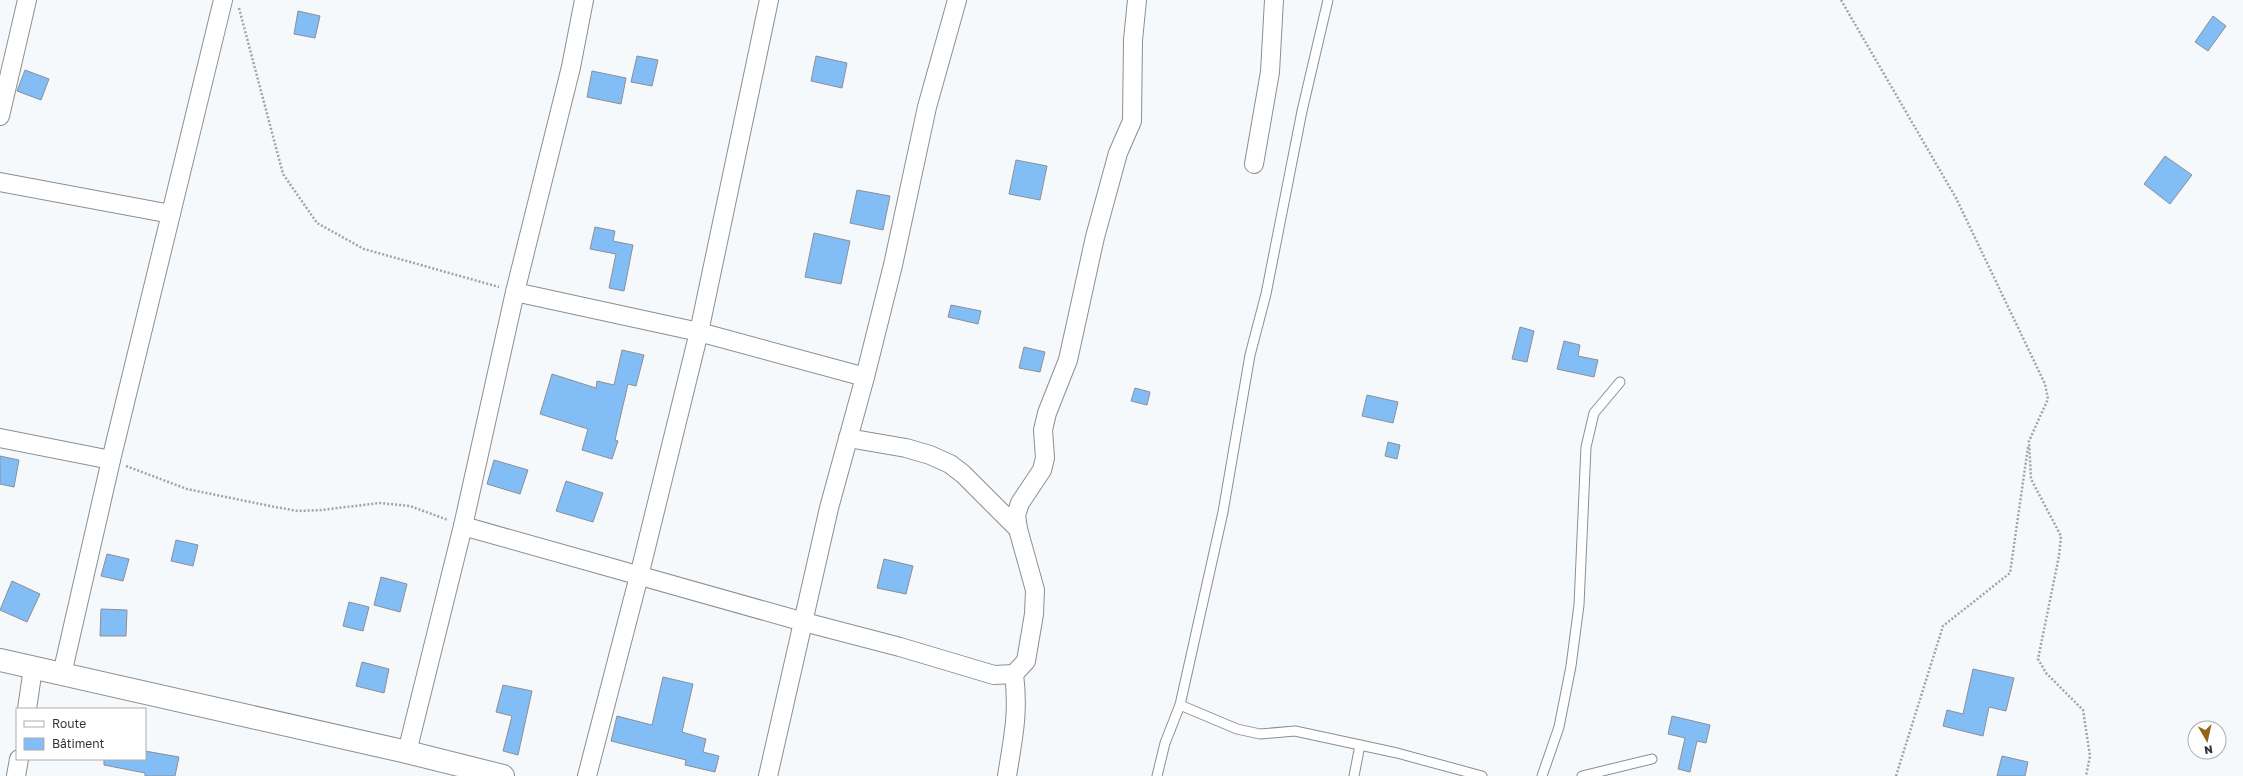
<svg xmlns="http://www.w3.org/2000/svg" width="2243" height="776" font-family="'Golos Text',sans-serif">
	<rect width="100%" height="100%" fill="#f5f9fc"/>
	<g fill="#82bdf6" stroke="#8d9093">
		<polygon points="298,11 320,16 315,38 294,34"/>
		<polygon points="2213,16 2226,26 2208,51 2195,42"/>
		<polygon points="637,56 658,60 652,86 631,82"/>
		<polygon points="816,56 847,63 842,88 811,81"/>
		<polygon points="25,70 49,79 41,100 17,91"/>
		<polygon points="592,71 626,78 621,104 587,97"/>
		<polygon points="2165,156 2192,175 2170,204 2144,184"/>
		<polygon points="1016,160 1047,166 1040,200 1009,194"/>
		<polygon points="857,190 890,196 883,230 850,223"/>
		<polygon points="595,227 615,231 613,241 633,245 624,291 609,288 616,254 590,249"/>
		<polygon points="814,233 850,241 841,284 805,277"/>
		<polygon points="951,305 981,311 978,324 948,317"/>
		<polygon points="1520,327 1534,331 1527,362 1512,359"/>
		<polygon points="1564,341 1580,345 1578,356 1598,360 1594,377 1557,369"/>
		<polygon points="1024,347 1045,352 1040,372 1019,368"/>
		<polygon points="622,350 644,355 636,386 628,384 615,440 618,441 612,459 582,450 588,429 540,414 552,374 596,388 597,381 614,385"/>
		<polygon points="1135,388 1150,392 1147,405 1131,401"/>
		<polygon points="1367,395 1398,402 1393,423 1362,416"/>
		<polygon points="1388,442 1400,445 1397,459 1385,456"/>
		<polygon points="0,456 19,460 14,487 0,484"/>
		<polygon points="494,460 528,470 520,494 487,484"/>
		<polygon points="566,481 603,493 593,522 556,511"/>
		<polygon points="176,540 198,545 193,566 171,561"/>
		<polygon points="107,554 129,559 123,581 101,576"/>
		<polygon points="884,559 913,566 906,594 877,588"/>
		<polygon points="381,577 407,584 400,612 374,605"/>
		<polygon points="12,581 40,594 27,622 0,610"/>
		<polygon points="349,602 369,607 363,631 343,626"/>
		<polygon points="101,609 127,610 126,636 100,636"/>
		<polygon points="362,662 389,669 384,693 356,686"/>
		<polygon points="1973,669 2014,678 2006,711 1989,707 1983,736 1943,726 1947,710 1963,714"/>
		<polygon points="663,677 693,684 682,732 706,739 703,752 719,756 715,772 685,765 686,760 611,741 617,716 652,725"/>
		<polygon points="503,685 532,691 518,755 503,751 512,716 496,712"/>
		<polygon points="1672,716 1710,725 1706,743 1697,741 1690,772 1678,769 1685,738 1668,734"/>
		<polygon points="145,751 179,757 175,776 145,776 145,773 104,765 104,759 145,759"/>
		<polygon points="2002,756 2028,762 2025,776 1997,776"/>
	</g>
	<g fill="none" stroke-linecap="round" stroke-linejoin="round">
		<g stroke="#8c8f92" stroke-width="11">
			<g id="lane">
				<polyline points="1180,705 1223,512 1250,355 1266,294 1302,111 1328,0"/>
				<polyline points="1360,745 1397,753 1482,776"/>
				<polyline points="1157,776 1165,743 1180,705 1237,729 1260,734 1295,731 1360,745 1354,776"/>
				<polyline points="1542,776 1559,727 1571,666 1579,605 1586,447 1594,413 1620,382"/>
				<polyline points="1582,776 1652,759"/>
			</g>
		</g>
		<g stroke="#8c8f92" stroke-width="20">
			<g id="street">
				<polyline points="0,116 27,0"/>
				<polyline points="1254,164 1270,72 1274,0"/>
				<polyline points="0,182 171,214"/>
				<polyline points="515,292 699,332 865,377"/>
				<polyline points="0,438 111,460"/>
				<polyline points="848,438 906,448 930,455 950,464 963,474 1018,529"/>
				<polyline points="463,526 804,622 900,647 994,675 1014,674 1026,661 1034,614 1035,590 1018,529 1016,515 1020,503 1042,470 1045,458 1043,430 1047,413 1068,360 1095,237 1118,153 1132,121 1133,40 1137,0"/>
				<polyline points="62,674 111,460 223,0"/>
				<polyline points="27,709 33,668"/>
				<polyline points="407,752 463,526 515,292 571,67 584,0"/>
				<polyline points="16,776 19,759"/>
				<polyline points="587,776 639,576 699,332 769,0"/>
				<polyline points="768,776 829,508 865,377 893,265 927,107 957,0"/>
				<path d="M1007,776C1013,738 1019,713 1014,674"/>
			</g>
		</g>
		<g stroke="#8c8f92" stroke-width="24">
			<polyline id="secondary" points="0,660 407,752 503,776"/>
		</g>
		<g stroke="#a1a4a6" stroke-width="2.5" stroke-dasharray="2 2" stroke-linecap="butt">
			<polyline points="1841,0 1956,198 2045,384 2048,399 2029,441 2031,479 2061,536 2059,556 2038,659 2046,673 2083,710 2090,756 2086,776"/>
			<polyline points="239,8 283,174 317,223 364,249 499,287"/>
			<polyline points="126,466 187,489 275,507 298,511 321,510 380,503 410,506 448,520"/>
			<polyline points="1896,776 1943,626 2010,573 2028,447"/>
		</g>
		<use href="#lane" stroke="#fff" stroke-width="9"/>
		<use href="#street" stroke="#fff" stroke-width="18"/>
		<use href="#secondary" stroke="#fff" stroke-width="22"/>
	</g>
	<rect x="16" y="708" width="130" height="52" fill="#ffffff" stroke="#adadae"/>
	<rect x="24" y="721" width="20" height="6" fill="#ffffff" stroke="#adadae"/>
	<text x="52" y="728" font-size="12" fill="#323334">Route</text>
	<rect x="24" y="738" width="20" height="12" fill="#82bdf6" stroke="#adadae"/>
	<text x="52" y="748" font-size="12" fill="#323334">Bâtiment</text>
	<g transform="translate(2207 740) rotate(171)"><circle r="19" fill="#ffffff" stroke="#adadae"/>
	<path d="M0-3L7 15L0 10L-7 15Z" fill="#936411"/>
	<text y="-6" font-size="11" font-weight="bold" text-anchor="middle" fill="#323334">N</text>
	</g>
</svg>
